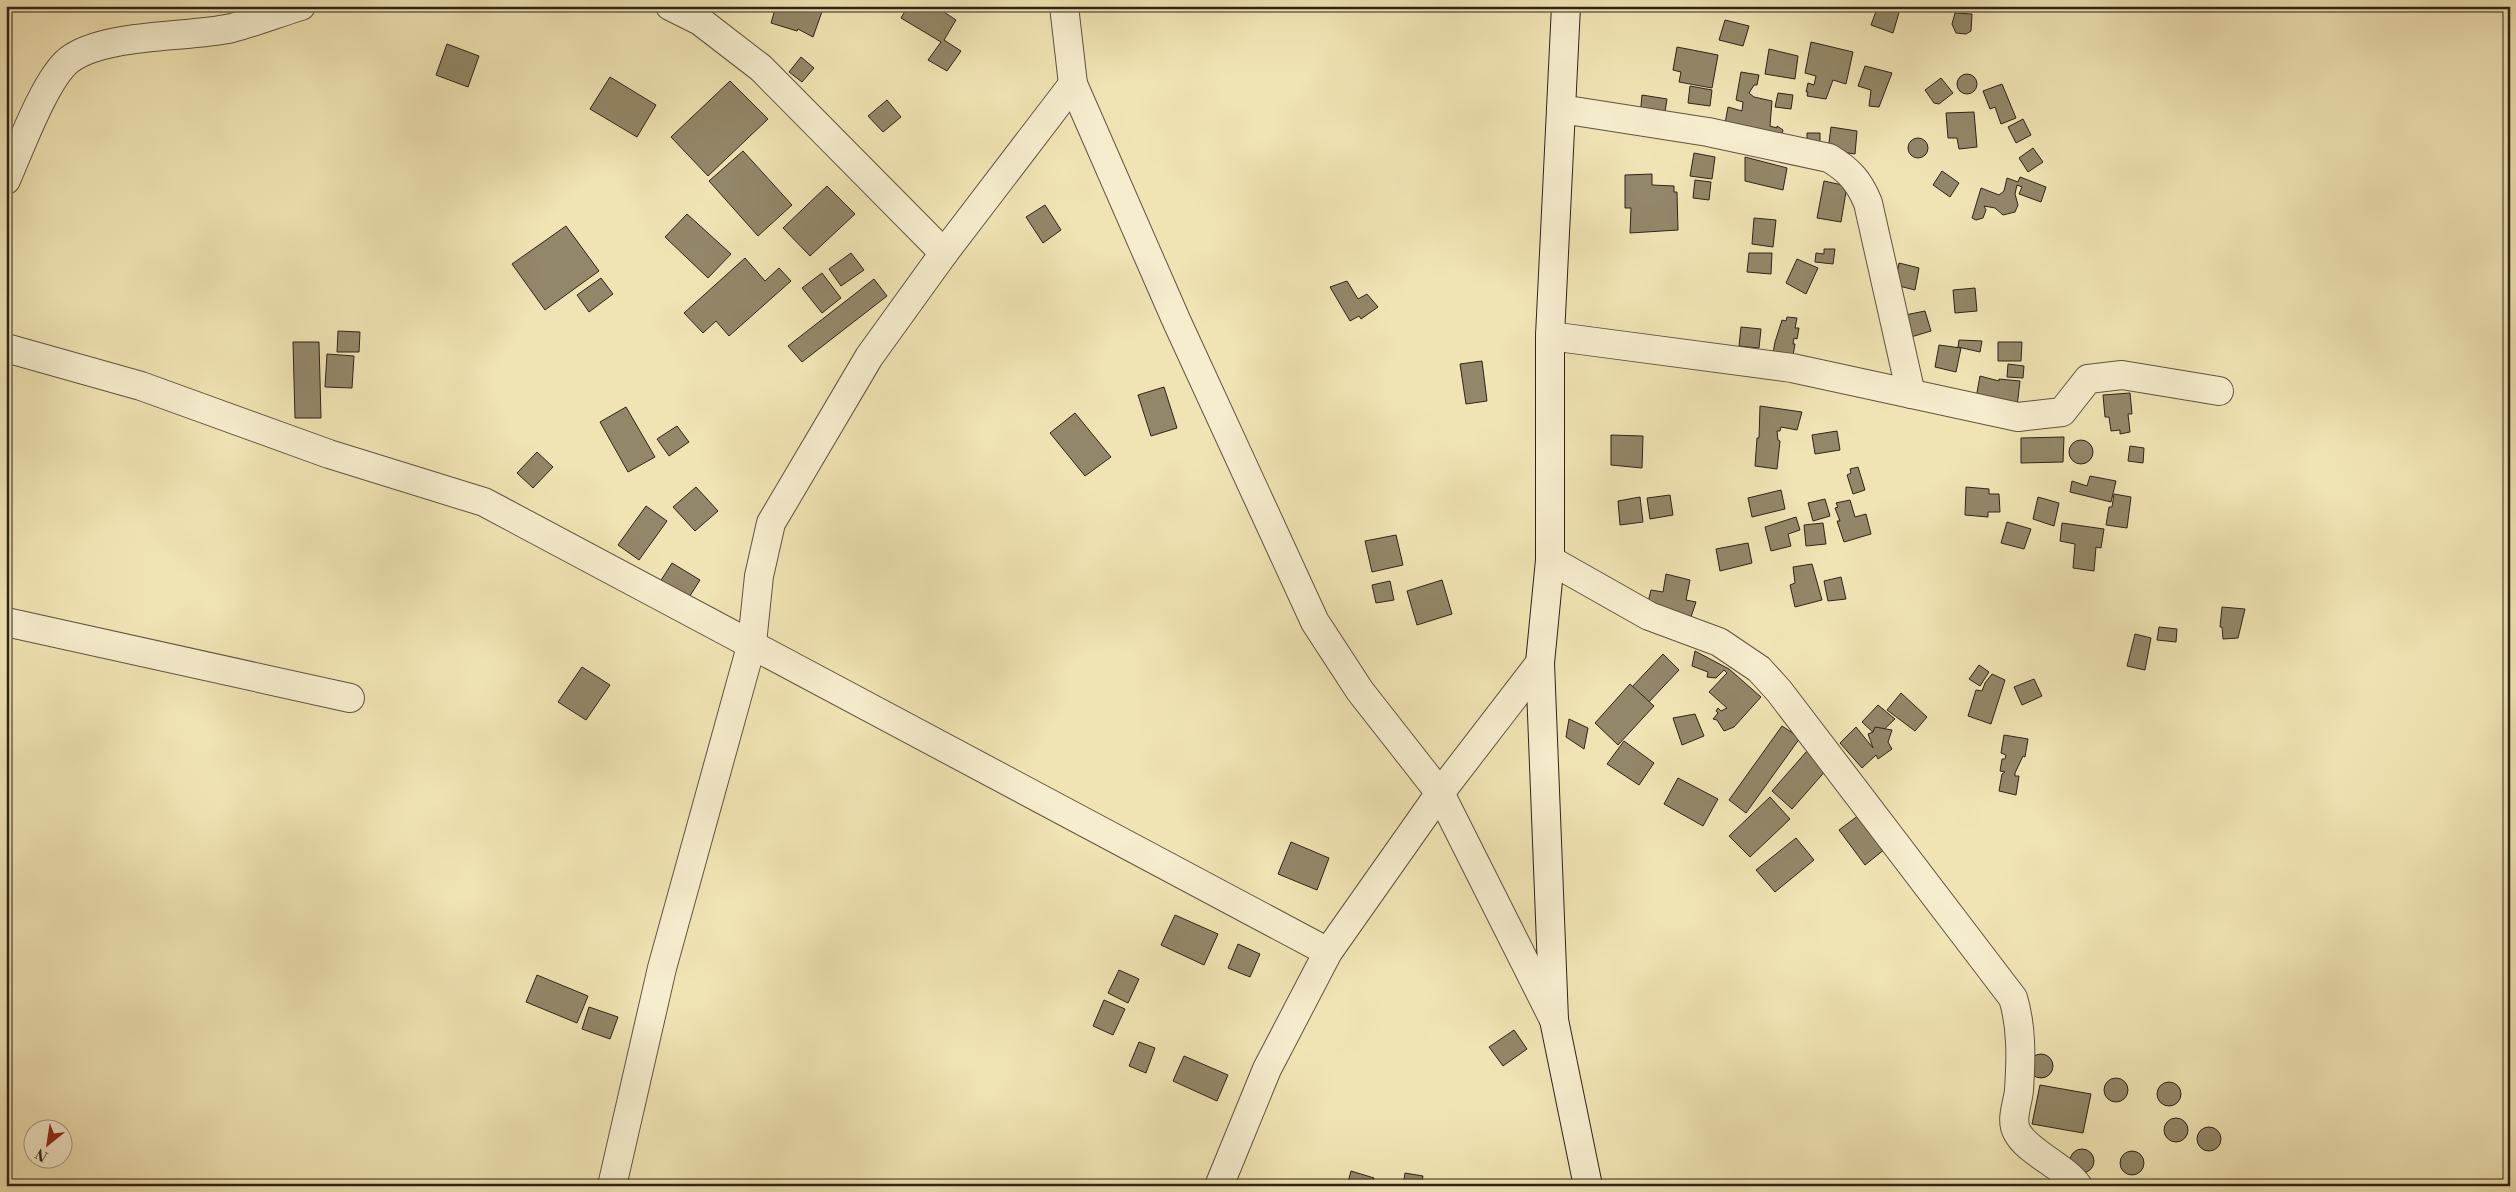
<svg xmlns="http://www.w3.org/2000/svg" width="2516" height="1192" font-family="'Libre Bodoni',serif">
	<rect width="100%" height="100%" fill="#f1e4b4"/>
	<filter id="stains"><feTurbulence type="fractalNoise" baseFrequency=".004" numOctaves="4"/><feColorMatrix values="0 0 0 0 .2 0 0 0 0 .09 0 0 0 0 .02 0 0 0 .5 -.17"/></filter>
	<radialGradient id="worn" r=".72"><stop offset=".6" stop-color="#630" stop-opacity="0"/><stop offset="1" stop-color="#630" stop-opacity=".3"/></radialGradient>
	<g fill="#938769" stroke="#2e2318">
		<polygon points="776,6 824,6 813,37 798,29 797,31 771,23"/>
		<polygon points="908,6 935,6 956,20 944,40 961,51 947,71 928,60 941,42 901,18"/>
		<polygon points="1878,6 1900,9 1893,33 1871,25"/>
		<polygon points="1955,13 1972,14 1971,31 1966,34 1956,33 1952,24"/>
		<polygon points="1725,20 1749,26 1743,46 1719,40"/>
		<polygon points="1811,42 1853,52 1846,84 1833,80 1826,99 1807,96 1808,92 1806,92 1808,83 1814,85 1816,76 1805,73"/>
		<polygon points="447,44 479,56 468,87 436,75"/>
		<polygon points="1677,47 1718,55 1712,88 1679,82 1681,72 1673,70"/>
		<polygon points="1769,49 1798,56 1795,79 1765,74"/>
		<polygon points="801,57 814,68 802,82 789,72"/>
		<polygon points="1865,66 1892,73 1879,107 1869,106 1871,90 1858,86"/>
		<polygon points="1741,72 1759,75 1757,85 1754,85 1749,93 1754,97 1772,101 1770,126 1777,128 1777,126 1783,130 1781,138 1724,129 1728,107 1742,111 1743,102 1736,100"/>
		<circle cx="1967" cy="84" r="10"/>
		<polygon points="610,77 656,105 637,137 590,109"/>
		<polygon points="1941,78 1953,93 1939,104 1934,103 1925,90"/>
		<polygon points="730,81 768,119 708,176 671,137"/>
		<polygon points="2002,84 2016,118 2001,124 1995,107 1990,109 1983,91"/>
		<polygon points="1690,86 1712,90 1710,106 1688,103"/>
		<polygon points="1778,93 1793,95 1791,109 1775,107"/>
		<polygon points="1642,95 1667,99 1664,118 1640,116"/>
		<polygon points="887,100 901,117 883,132 868,116"/>
		<polygon points="1974,112 1977,147 1959,149 1957,138 1948,138 1946,113"/>
		<polygon points="2023,119 2031,135 2016,143 2008,127"/>
		<polygon points="1831,127 1857,131 1855,154 1828,150"/>
		<polygon points="1807,133 1820,133 1820,146 1807,147"/>
		<circle cx="1918" cy="148" r="10"/>
		<polygon points="2033,148 2043,162 2028,172 2019,158"/>
		<polygon points="743,151 792,205 758,236 709,181"/>
		<polygon points="1694,153 1715,157 1712,179 1690,176"/>
		<polygon points="1745,157 1787,168 1783,190 1745,181"/>
		<polygon points="1942,171 1959,183 1950,197 1933,185"/>
		<polygon points="1652,174 1652,185 1674,186 1674,192 1677,192 1678,230 1630,233 1631,208 1625,208 1625,175"/>
		<polygon points="2020,177 2046,187 2041,202 2019,194 2022,187 2017,185 2015,194 2018,205 2015,212 2003,215 1995,208 1984,206 1986,210 1983,218 1976,220 1972,218 1981,188 1999,195 2004,191 2007,178 2018,182"/>
		<polygon points="1695,180 1711,182 1709,200 1693,198"/>
		<polygon points="1824,181 1847,186 1841,222 1817,218"/>
		<polygon points="827,186 855,214 810,256 783,228"/>
		<polygon points="1045,205 1061,230 1043,243 1026,217"/>
		<polygon points="687,214 731,254 708,278 665,237"/>
		<polygon points="1754,218 1776,220 1773,247 1752,244"/>
		<polygon points="566,226 599,271 545,310 512,264"/>
		<polygon points="1824,249 1835,249 1833,264 1815,262 1816,253 1824,254"/>
		<polygon points="851,253 864,270 841,286 829,269"/>
		<polygon points="1749,253 1772,253 1771,274 1747,272"/>
		<polygon points="745,258 765,281 779,268 791,281 729,336 716,321 703,333 684,313"/>
		<polygon points="1797,259 1818,268 1806,294 1786,283"/>
		<polygon points="1899,263 1919,268 1915,290 1895,285"/>
		<polygon points="822,273 841,298 822,313 802,288"/>
		<polygon points="601,278 613,294 589,312 577,295"/>
		<polygon points="874,279 887,296 802,362 788,346"/>
		<polygon points="1347,281 1358,299 1367,294 1378,307 1361,319 1359,316 1350,321 1330,287"/>
		<polygon points="1975,288 1977,311 1955,313 1953,290"/>
		<polygon points="1925,311 1931,331 1911,337 1905,315"/>
		<polygon points="1787,317 1797,318 1795,328 1799,328 1797,339 1794,338 1793,344 1795,344 1791,367 1771,364 1775,342 1782,320 1786,321"/>
		<polygon points="1741,327 1761,329 1759,348 1739,346"/>
		<polygon points="338,331 360,332 359,352 337,352"/>
		<polygon points="1959,340 1982,341 1980,352 1958,347"/>
		<polygon points="293,342 319,342 321,418 295,418"/>
		<polygon points="1998,342 2022,342 2021,361 1998,361"/>
		<polygon points="1939,345 1961,348 1956,372 1935,367"/>
		<polygon points="327,354 354,356 352,388 325,387"/>
		<polygon points="1482,361 1487,401 1466,404 1460,364"/>
		<polygon points="2008,364 2024,366 2023,378 2007,377"/>
		<polygon points="1980,376 1999,381 1999,379 2020,381 2017,407 1976,398"/>
		<polygon points="1164,387 1177,428 1151,436 1138,395"/>
		<polygon points="2130,393 2132,414 2128,414 2130,432 2120,434 2120,430 2111,431 2109,417 2105,417 2103,395"/>
		<polygon points="1760,406 1802,412 1797,430 1781,427 1780,431 1777,431 1778,440 1780,441 1777,469 1755,466 1757,438 1759,438"/>
		<polygon points="626,407 655,457 628,472 600,422"/>
		<polygon points="1075,413 1111,457 1085,476 1050,433"/>
		<polygon points="677,426 689,442 669,456 657,439"/>
		<polygon points="1837,431 1840,450 1815,454 1812,435"/>
		<polygon points="1611,435 1643,436 1642,468 1611,465"/>
		<polygon points="2064,437 2063,462 2021,463 2021,438"/>
		<circle cx="2081" cy="452" r="12"/>
		<polygon points="2130,446 2144,448 2143,463 2128,461"/>
		<polygon points="537,452 553,467 533,488 517,473"/>
		<polygon points="1858,467 1865,490 1853,494 1847,475 1851,473 1850,469"/>
		<polygon points="2090,476 2116,481 2111,502 2070,492 2072,481 2087,486"/>
		<polygon points="696,487 718,511 695,531 673,507"/>
		<polygon points="1966,487 1989,489 1989,494 1999,494 2000,512 1988,512 1988,517 1965,515"/>
		<polygon points="1781,490 1785,509 1752,517 1748,498"/>
		<polygon points="2114,494 2131,497 2127,528 2106,525 2109,507 2112,507"/>
		<polygon points="1670,495 1673,515 1650,519 1647,498"/>
		<polygon points="1640,497 1643,522 1620,525 1618,501"/>
		<polygon points="2038,497 2059,503 2054,526 2033,519"/>
		<polygon points="1825,499 1830,516 1813,521 1808,503"/>
		<polygon points="1850,500 1855,517 1866,514 1871,534 1844,542 1837,521 1840,521 1835,508 1838,507 1836,503"/>
		<polygon points="646,506 667,521 639,560 618,545"/>
		<polygon points="1796,517 1800,530 1788,534 1791,546 1771,551 1765,527"/>
		<polygon points="2007,522 2031,529 2024,549 2001,543"/>
		<polygon points="1823,523 1826,544 1806,546 1804,525"/>
		<polygon points="2062,523 2104,529 2101,548 2096,547 2094,571 2073,568 2075,544 2060,541"/>
		<polygon points="1396,535 1403,565 1372,572 1365,541"/>
		<polygon points="1748,543 1752,563 1720,571 1716,549"/>
		<polygon points="672,563 700,580 686,602 658,585"/>
		<polygon points="1812,564 1822,600 1795,607 1790,585 1795,583 1793,567"/>
		<polygon points="1666,574 1690,580 1686,600 1696,602 1689,623 1646,610 1651,590 1663,592"/>
		<polygon points="1841,577 1846,599 1828,601 1824,581"/>
		<polygon points="1442,580 1452,614 1417,625 1407,591"/>
		<polygon points="1390,581 1394,600 1376,603 1372,585"/>
		<polygon points="2222,607 2245,609 2238,638 2223,639 2222,627 2220,627"/>
		<polygon points="2159,627 2177,629 2176,642 2157,640"/>
		<polygon points="2135,634 2151,638 2145,670 2127,666"/>
		<polygon points="1695,651 1729,669 1761,697 1734,727 1724,731 1717,720 1713,719 1718,713 1716,711 1718,708 1721,711 1727,708 1709,692 1727,673 1724,670 1716,678 1707,677 1708,672 1692,666"/>
		<polygon points="1663,654 1679,670 1647,704 1631,688"/>
		<polygon points="1979,665 1989,672 1980,686 1969,679"/>
		<polygon points="582,667 610,685 586,720 558,702"/>
		<polygon points="1992,674 2005,680 1991,724 1968,716 1976,690 1982,691 1985,683"/>
		<polygon points="2034,679 2042,696 2022,705 2014,687"/>
		<polygon points="1630,684 1654,706 1618,745 1595,723"/>
		<polygon points="1901,693 1927,717 1915,731 1887,710"/>
		<polygon points="1878,705 1895,719 1877,736 1862,722"/>
		<polygon points="1695,714 1704,736 1682,745 1673,718"/>
		<polygon points="1569,719 1588,728 1584,749 1566,737"/>
		<polygon points="1782,726 1800,738 1746,813 1729,800"/>
		<polygon points="1856,727 1873,748 1868,734 1873,732 1875,727 1892,730 1888,742 1892,749 1878,759 1876,755 1862,768 1840,743"/>
		<polygon points="2004,735 2028,739 2025,757 2023,756 2015,773 2015,776 2019,776 2016,795 1999,791 2002,774 2005,772 2000,771 2002,759 2005,759 2006,755 2001,753"/>
		<polygon points="1624,741 1654,763 1639,785 1607,764"/>
		<polygon points="1807,751 1827,769 1792,809 1772,791"/>
		<polygon points="1678,778 1718,799 1703,826 1664,804"/>
		<polygon points="1770,797 1790,819 1750,857 1729,836"/>
		<polygon points="1859,815 1885,849 1865,865 1839,830"/>
		<polygon points="1796,838 1814,860 1775,892 1756,870"/>
		<polygon points="1291,842 1329,858 1317,890 1278,874"/>
		<polygon points="1175,915 1218,934 1204,965 1161,945"/>
		<polygon points="1238,944 1260,954 1250,977 1228,968"/>
		<polygon points="1119,970 1139,979 1128,1003 1108,993"/>
		<polygon points="537,975 588,996 577,1023 526,1002"/>
		<polygon points="1104,1000 1125,1009 1113,1035 1093,1026"/>
		<polygon points="589,1007 618,1017 610,1039 582,1029"/>
		<polygon points="1514,1030 1527,1049 1503,1066 1489,1047"/>
		<polygon points="1139,1042 1155,1048 1146,1073 1129,1066"/>
		<circle cx="2041" cy="1066" r="12"/>
		<polygon points="1184,1056 1228,1075 1217,1101 1173,1081"/>
		<circle cx="2116" cy="1090" r="12"/>
		<circle cx="2169" cy="1094" r="12"/>
		<polygon points="2040,1085 2091,1094 2083,1133 2032,1124"/>
		<circle cx="2176" cy="1130" r="12"/>
		<circle cx="2209" cy="1139" r="12"/>
		<circle cx="2082" cy="1161" r="12"/>
		<circle cx="2132" cy="1163" r="12"/>
		<polygon points="1351,1171 1374,1178 1372,1186 1347,1186"/>
		<polygon points="1405,1173 1423,1176 1421,1186 1403,1186"/>
	</g>
	<g fill="none" stroke-linecap="round" stroke-linejoin="round">
		<g stroke="#5f533f" stroke-width="30">
			<g id="street">
				<polyline points="670,6 700,21 761,68 944,253"/>
				<polyline points="1064,6 1073,84 1177,322 1315,622 1360,691 1440,793 1554,1020"/>
				<path d="M1561,109L1708,132L1829,158C1849,170 1859,181 1868,203L1911,394"/>
				<path d="M6,180C19,151 45,79 69,60C104,33 188,38 232,28C255,22 278,13 301,6"/>
				<polyline points="1550,336 1792,368 2018,417 2062,412 2088,379 2122,375 2219,391"/>
				<polyline points="6,348 141,386 329,454 484,502 1328,952"/>
				<path d="M1550,560L1649,616L1719,642L1759,669L1779,691L2013,998C2022,1027 2021,1060 2019,1090C2018,1103 2010,1120 2017,1132C2027,1152 2064,1166 2078,1186"/>
				<polyline points="6,622 350,698"/>
				<polyline points="612,1186 662,968 752,643 759,576 771,523 869,357 944,253 1073,84"/>
				<polyline points="1219,1186 1267,1069 1328,952 1440,793 1540,663"/>
			</g>
		</g>
		<g stroke="#2e2318" stroke-width="30">
			<polyline id="secondary" points="1566,6 1550,336 1550,560 1540,663 1554,1020 1588,1186"/>
		</g>
		<use href="#street" stroke="#f6edce" stroke-width="28"/>
		<use href="#secondary" stroke="#f6edce" stroke-width="28"/>
	</g>
	<rect width="2516" height="1192" fill="none" stroke="#f1e4b4" stroke-width="25"/>
	<rect x="8" y="8" width="2501" height="1177" fill="none" stroke="#2e2318" stroke-width="2.5"/>
	<rect x="12" y="12" width="2491" height="1167" fill="none" stroke="#2e2318"/>
	<g transform="translate(48 1144) rotate(210)"><circle r="24" fill="#f6edce" stroke="#a69c85"/>
	<path d="M0-4L9 19L0 12L-9 19Z" fill="#8f2418"/>
	<text y="-8" font-size="14" font-weight="bold" text-anchor="middle" fill="#2e2318">N</text>
	</g>
	<rect width="100%" height="100%" filter="url(#stains)"/>
	<rect width="100%" height="100%" fill="url(#worn)"/>
</svg>
